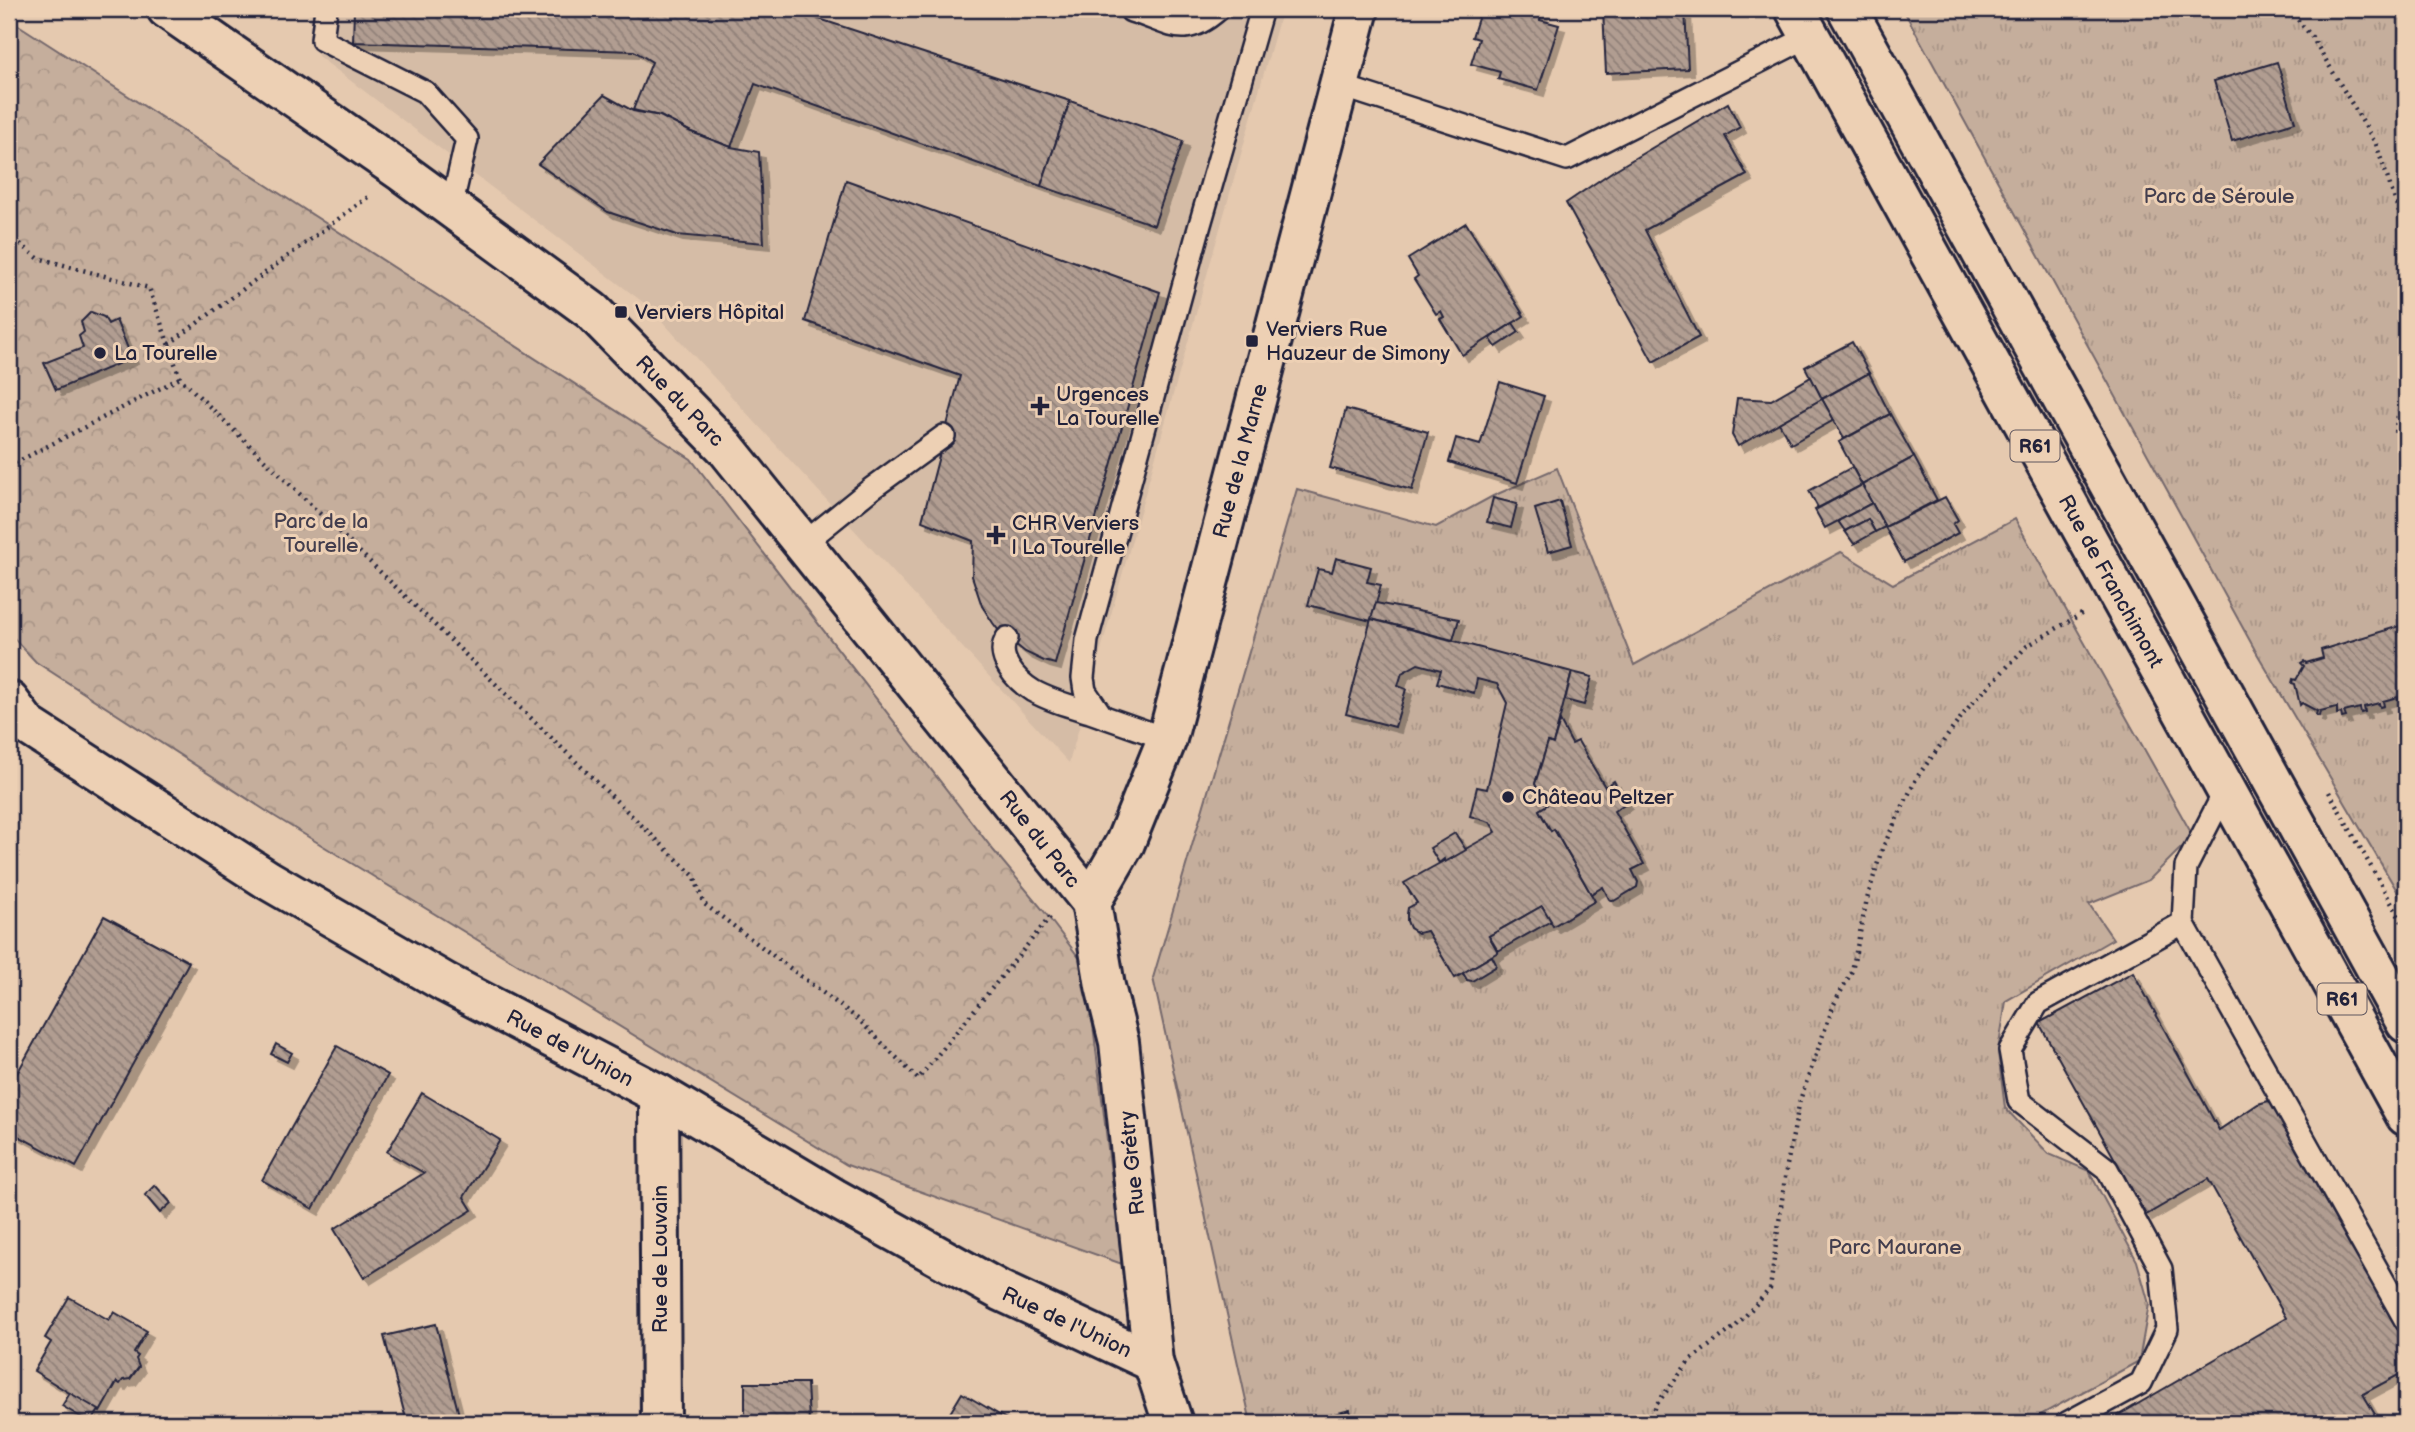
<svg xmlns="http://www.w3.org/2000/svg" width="2415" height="1432" font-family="'Balsamiq Sans',sans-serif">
	<defs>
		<pattern id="forest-crowns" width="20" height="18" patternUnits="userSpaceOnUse" patternTransform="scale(1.75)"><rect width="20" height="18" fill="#c5ae9c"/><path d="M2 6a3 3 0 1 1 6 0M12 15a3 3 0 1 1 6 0" fill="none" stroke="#a99587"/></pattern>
		<pattern id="park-tufts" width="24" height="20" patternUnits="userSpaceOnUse" patternTransform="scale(1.75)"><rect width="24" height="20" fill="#c5ae9c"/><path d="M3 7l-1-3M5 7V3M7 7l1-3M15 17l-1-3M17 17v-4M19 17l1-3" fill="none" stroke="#a99587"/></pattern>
		<pattern id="building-back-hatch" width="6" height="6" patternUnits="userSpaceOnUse" patternTransform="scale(1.75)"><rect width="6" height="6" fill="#b19d91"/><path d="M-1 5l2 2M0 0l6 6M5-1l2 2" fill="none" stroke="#908078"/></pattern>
		<filter id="shadow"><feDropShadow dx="6" dy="6" stdDeviation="0" flood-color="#0004"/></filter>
	</defs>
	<rect width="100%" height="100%" fill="#e5c9af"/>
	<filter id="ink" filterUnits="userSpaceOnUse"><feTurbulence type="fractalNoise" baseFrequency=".0143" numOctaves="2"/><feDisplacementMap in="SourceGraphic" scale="14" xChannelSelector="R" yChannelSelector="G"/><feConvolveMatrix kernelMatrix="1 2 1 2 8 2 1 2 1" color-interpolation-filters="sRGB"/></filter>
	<g filter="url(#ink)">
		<polygon fill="#d5bca6" points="308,9 1282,9 1069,763 648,306 318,56"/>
		<polygon fill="url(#forest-crowns)" stroke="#74686c" stroke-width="2" points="9,19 691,459 994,851 1043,910 1086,967 1122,1264 847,1165 274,816 36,662 9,633"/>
		<g fill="url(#park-tufts)" stroke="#74686c" stroke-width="2">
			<polygon points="1903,9 2406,9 2406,906 2255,650"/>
			<polygon points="1557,468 1634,665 1841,552 1893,584 2015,519 2193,836 2149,880 2089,904 2113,939 2006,1001 1998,1052 2005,1108 2049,1154 2089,1171 2137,1261 2149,1304 2139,1361 2026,1423 1251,1423 1153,978 1297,489 1436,527 1493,496"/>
		</g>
		<g fill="url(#building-back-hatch)" stroke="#22223b" stroke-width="2" filter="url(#shadow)">
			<polygon points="354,9 789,9 1070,101 1041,186 755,84 731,147 691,132 660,116 633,110 652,62 634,51 353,42"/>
			<polygon points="1481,9 1543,9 1540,20 1559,25 1538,90 1498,79 1500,72 1471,64 1479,39 1472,37"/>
			<polygon points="1603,9 1685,9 1688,69 1606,73"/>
			<polygon points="2277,62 2295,122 2232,141 2214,81"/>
			<polygon points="604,95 633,111 660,116 691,132 731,147 759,152 764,243 677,235 608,212 538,164"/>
			<polygon points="1070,101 1183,141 1154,225 1041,186"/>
			<polygon points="1728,103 1740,127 1725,136 1747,175 1645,230 1699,337 1653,362 1566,203 1613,171"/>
			<polygon points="846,180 1160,292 1055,664 1044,661 1025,652 999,631 993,623 982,606 972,576 973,541 922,521 960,376 805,321"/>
			<polygon points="1466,223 1524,316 1462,355 1440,319 1444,317 1441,311 1436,314 1414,279 1418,276 1408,259"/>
			<polygon points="91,312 104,317 108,324 116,320 132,358 56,390 44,363 83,348 79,336 84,332 81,322"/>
			<polygon points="1513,323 1519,332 1496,347 1490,338"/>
			<polygon points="1852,342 1869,373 1822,399 1805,367"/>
			<polygon points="1869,373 1890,414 1844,439 1822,399"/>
			<polygon points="1811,377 1822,399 1738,446 1732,435 1737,398 1771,400"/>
			<polygon points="1500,382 1544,396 1517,483 1449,462 1456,438 1480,445"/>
			<polygon points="1822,399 1834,420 1791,444 1779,423"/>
			<polygon points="1346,409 1428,432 1412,490 1330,468"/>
			<polygon points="1890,414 1914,457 1862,485 1839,442"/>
			<polygon points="1914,457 1937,500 1885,527 1862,485"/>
			<polygon points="1852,467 1862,485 1818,508 1809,491"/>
			<polygon points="1862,485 1872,503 1825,528 1815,510"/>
			<polygon points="1945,497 1958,520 1953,524 1958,533 1904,562 1885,527"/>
			<polygon points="1493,498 1517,504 1511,528 1487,522"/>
			<polygon points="1560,501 1572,545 1548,552 1535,509"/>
			<polygon points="1872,503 1885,527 1875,532 1868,519 1845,531 1838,521"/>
			<polygon points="1868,519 1875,532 1854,544 1845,531"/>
			<polygon points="1336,558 1371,567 1367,582 1381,585 1371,621 1308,605 1318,569 1332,572"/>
			<polygon points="1376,603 1459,619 1453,640 1371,619"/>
			<polygon points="1371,619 1572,672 1553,744 1548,742 1535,784 1547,805 1539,810 1551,831 1554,829 1595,901 1553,926 1542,906 1489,936 1498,952 1455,978 1427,931 1418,933 1410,928 1407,921 1407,914 1408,908 1417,903 1404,883 1496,832 1490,822 1470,816 1477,787 1487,789 1507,703 1497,684 1477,679 1474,693 1437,683 1441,670 1418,664 1402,673 1398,686 1406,689 1395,727 1346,714"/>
			<polygon points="2406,624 2406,694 2401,695 2403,700 2399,701 2398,697 2383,701 2384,706 2380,707 2379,703 2364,707 2365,712 2361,713 2360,708 2344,712 2346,717 2342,718 2341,713 2337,714 2337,707 2320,711 2319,716 2316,715 2317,711 2302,703 2300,705 2295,684 2292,683 2293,679 2296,680 2304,666 2301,663 2304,661 2306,663 2323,658 2321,650"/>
			<polygon points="1572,672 1592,677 1584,705 1565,700"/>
			<polygon points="1560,721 1572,744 1578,741 1605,787 1614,781 1626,803 1614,811 1644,864 1632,870 1638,882 1637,887 1614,901 1609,899 1603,887 1591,894 1554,829 1551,831 1539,810 1547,805 1535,784 1548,742 1553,744"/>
			<polygon points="1455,833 1466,850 1445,862 1444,859 1439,863 1430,848"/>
			<polygon points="1542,906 1551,921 1498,951 1489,936"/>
			<polygon points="104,916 189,962 76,1167 9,1131 9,1088"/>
			<polygon points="1492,956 1496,964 1495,967 1472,981 1467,980 1463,973"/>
			<polygon points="2133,972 2219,1130 2258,1104 2272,1100 2406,1337 2406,1371 2363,1394 2380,1423 2105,1423 2286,1318 2208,1179 2146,1215 2039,1023"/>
			<polygon points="276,1044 292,1053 287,1062 271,1054"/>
			<polygon points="337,1046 388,1075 313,1209 262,1180"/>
			<polygon points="422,1093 500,1140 464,1197 472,1210 364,1278 334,1229 424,1173 387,1152"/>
			<polygon points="155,1185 171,1203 160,1213 145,1195"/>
			<polygon points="69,1297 109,1320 114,1312 147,1331 134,1353 138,1356 136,1359 139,1367 130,1379 123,1380 120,1384 117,1382 100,1412 34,1371 51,1342 45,1338"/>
			<polygon points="436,1324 461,1423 407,1423 384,1336"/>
			<polygon points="745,1383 807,1383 809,1421 817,1423 745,1423"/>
			<polygon points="70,1393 99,1410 91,1423 62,1406"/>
			<polygon points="962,1393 1013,1423 944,1423"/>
			<polygon points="1350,1410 1353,1423 1310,1423 1310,1420"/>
		</g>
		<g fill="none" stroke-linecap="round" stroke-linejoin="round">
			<g stroke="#22223b" stroke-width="26">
				<g id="service">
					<polyline points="326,9 322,40 425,92 467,139 451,208"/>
					<path d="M1131,11C1172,23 1183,41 1219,9"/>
					<polyline points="1338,85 1567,159 1810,36"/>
					<polyline points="803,544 871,489 944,436"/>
					<path d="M1007,638C994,657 1017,681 1033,691C1051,701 1070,706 1090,712C1116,721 1141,730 1167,739"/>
					<polyline points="1102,716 1085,691 1083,678 1087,640 1199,228 1262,9"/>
					<polyline points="2226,789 2186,867 2183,923 2406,1321"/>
					<polyline points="2067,1423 2141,1383 2167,1329 2161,1269 2107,1169 2019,1101 2010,1050 2038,1003 2183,923"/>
				</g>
			</g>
			<g stroke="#22223b" stroke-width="44">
				<g id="minor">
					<polyline points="167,9 402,172 592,311 725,447 1091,902 1105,986 1119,1042 1153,1362 1173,1423"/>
					<polyline points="9,701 27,725 268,880 446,983 659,1094 834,1198 1001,1291 1153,1362"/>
					<polyline points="1091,902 1125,843 1167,739 1359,9"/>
					<polyline points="659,1094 661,1423"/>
				</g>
			</g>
			<g stroke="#22223b" stroke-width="44">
				<g id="trunk">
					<polyline points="1795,9 2406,1116"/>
					<polyline points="1847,9 2406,1023"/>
				</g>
			</g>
			<g stroke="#22223b" stroke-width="4.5" stroke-dasharray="2 5" stroke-linecap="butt">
				<polyline points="2289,9 2312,37 2376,144 2406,233"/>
				<polyline points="9,235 38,258 149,288 180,378 695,877 703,903 858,1019 918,1079 1050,917"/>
				<polyline points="169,344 368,197"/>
				<polyline points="2395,432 2406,374"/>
				<polyline points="9,466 180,378"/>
				<polyline points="2329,792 2406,929"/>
				<polyline points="1651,1423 1656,1405 1690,1360 1736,1326 1770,1289 1786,1170 1800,1100 1834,1004 1852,971 1867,899 1882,849 1917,777 1968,708 2027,646 2083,613"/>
			</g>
			<use href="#service" stroke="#edd0b4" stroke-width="21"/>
			<use href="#minor" stroke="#edd0b4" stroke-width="38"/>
			<use href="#trunk" stroke="#edd0b4" stroke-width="38"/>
		</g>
	</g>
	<g fill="#22223b" stroke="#edd0b4" stroke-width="2.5">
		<rect x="614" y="305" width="14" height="14" rx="3.5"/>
		<rect x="1245" y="334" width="14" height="14" rx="3.5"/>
		<circle cx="100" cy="353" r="7"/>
		<path d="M1036.5 395.5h7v7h7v7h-7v7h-7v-7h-7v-7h7z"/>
		<path d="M992.5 524.5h7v7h7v7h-7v7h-7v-7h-7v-7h7z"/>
		<circle cx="1508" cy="797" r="7"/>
	</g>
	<g text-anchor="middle" stroke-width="6" stroke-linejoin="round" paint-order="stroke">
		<g fill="#edd0b4" stroke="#5f565f" stroke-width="2">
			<rect x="2010.5" y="430.5" width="49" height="31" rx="5"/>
			<rect x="2317.5" y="983.5" width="49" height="31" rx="5"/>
		</g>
		<g font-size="19" font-weight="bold" fill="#22223b">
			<text x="2035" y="453">R61</text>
			<text x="2342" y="1006">R61</text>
		</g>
		<g font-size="21" fill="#433e4e" stroke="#edd0b4">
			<text x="2219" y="203">Parc de Séroule</text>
			<text x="321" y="528">Parc de la<tspan x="321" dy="24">Tourelle</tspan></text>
			<text x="1895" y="1254">Parc Maurane</text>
		</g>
		<g font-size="21" fill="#22223b" stroke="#edd0b4" text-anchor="start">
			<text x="635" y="319">Verviers Hôpital</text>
			<text x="1266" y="336">Verviers Rue<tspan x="1266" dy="24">Hauzeur de Simony</tspan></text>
			<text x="114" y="360">La Tourelle</text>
			<text x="1056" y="401">Urgences<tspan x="1056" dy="24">La Tourelle</tspan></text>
			<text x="1012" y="530">CHR Verviers<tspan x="1012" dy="24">| La Tourelle</tspan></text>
			<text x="1522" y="804">Château Peltzer</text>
		</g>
		<g font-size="21" fill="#22223b" stroke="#edd0b4">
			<text transform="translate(680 401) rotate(46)" y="7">Rue du Parc</text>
			<text transform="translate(1240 461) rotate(-75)" y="7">Rue de la Marne</text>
			<text transform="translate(2111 581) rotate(61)" y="7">Rue de Franchimont</text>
			<text transform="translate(1040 839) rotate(52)" y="7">Rue du Parc</text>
			<text transform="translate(570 1048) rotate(28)" y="7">Rue de l'Union</text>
			<text transform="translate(1132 1163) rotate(-96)" y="7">Rue Grétry</text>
			<text transform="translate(660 1259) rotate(-90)" y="7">Rue de Louvain</text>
			<text transform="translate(1067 1322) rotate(25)" y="7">Rue de l'Union</text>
		</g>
	</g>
	<rect width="2415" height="1432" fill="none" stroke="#edd0b4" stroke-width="35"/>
	<rect x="18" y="18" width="2380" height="1397" fill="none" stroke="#22223b" stroke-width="2.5" filter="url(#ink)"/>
</svg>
